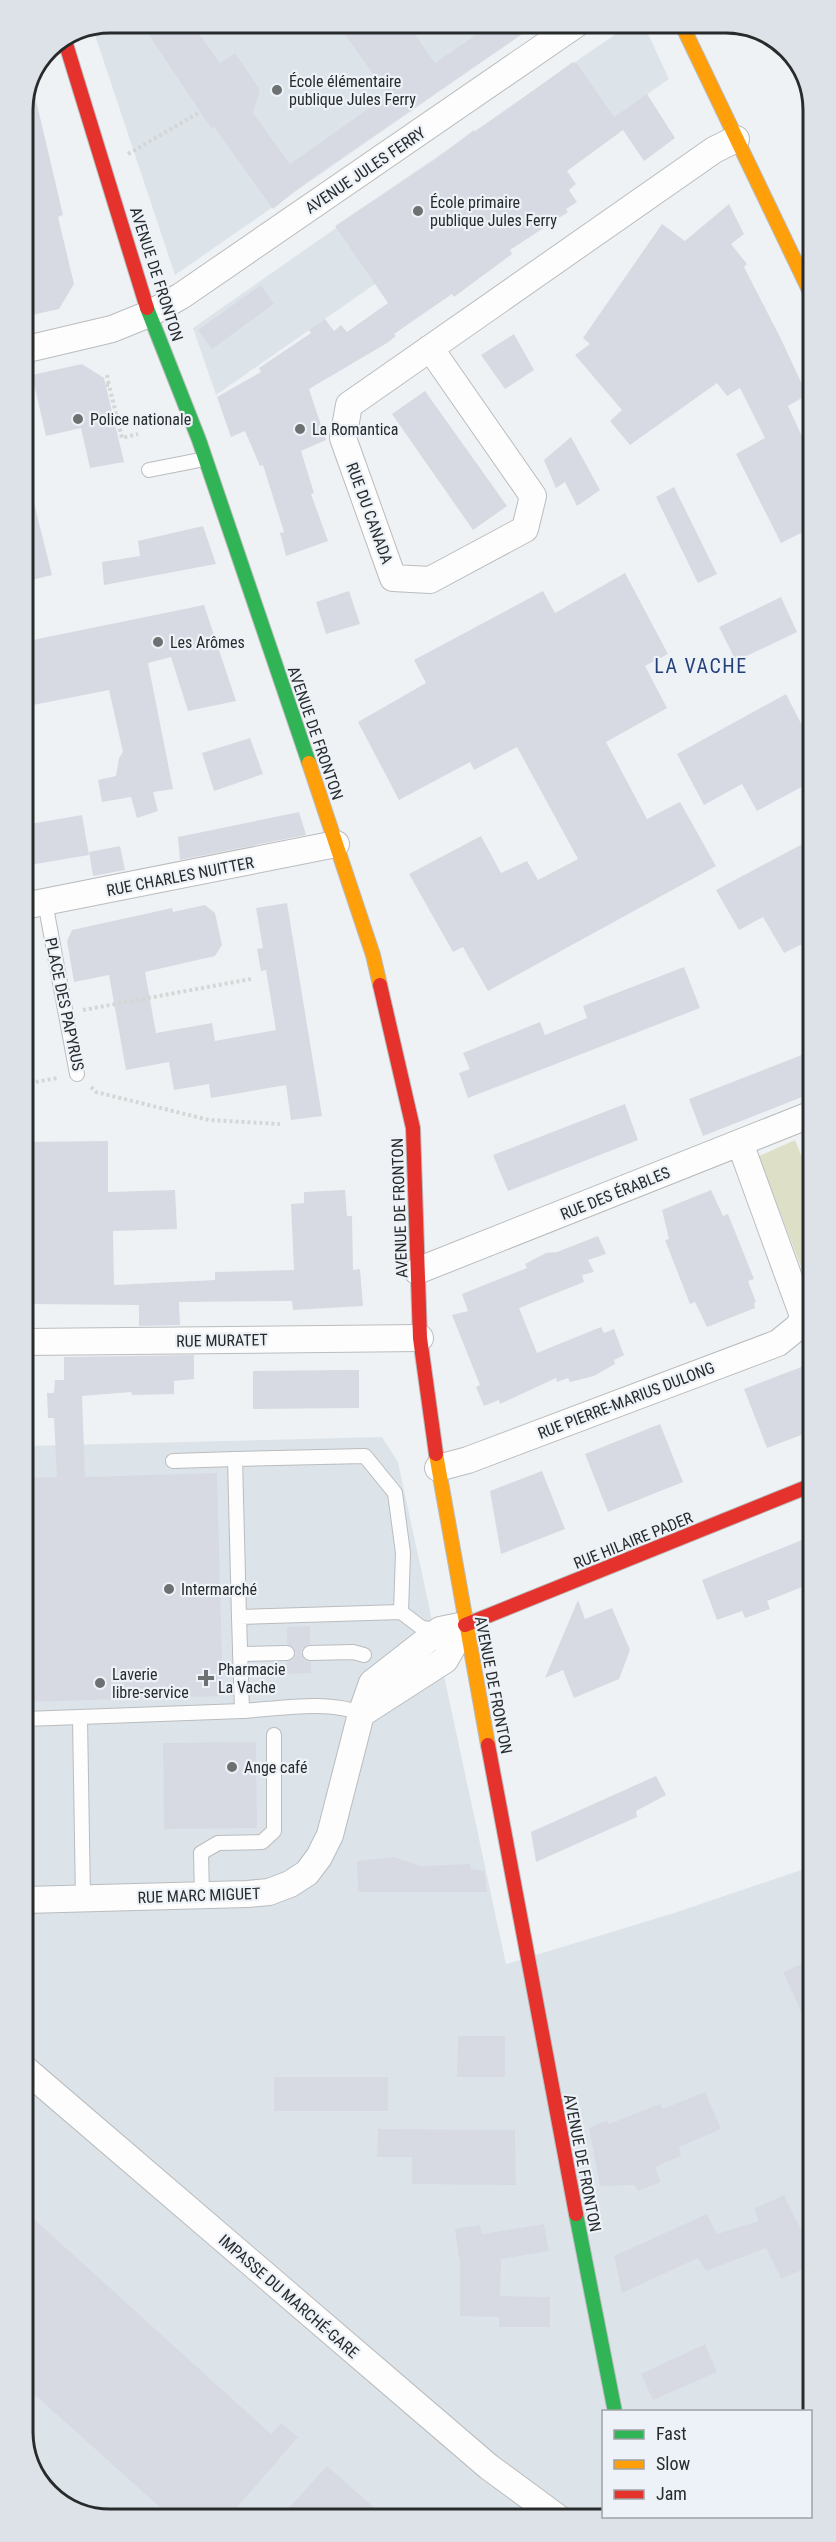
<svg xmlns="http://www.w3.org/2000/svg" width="836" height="2542" font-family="'Roboto Condensed',sans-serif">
	<rect width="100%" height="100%" fill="#eff2f4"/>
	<g fill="#dce4ea">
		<polygon points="110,23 538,23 175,275 93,29"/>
		<polygon points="632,23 643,23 669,79 216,395 193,328 336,228 336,226"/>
		<polygon points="382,1437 398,1462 506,1964 674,1913 813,1866 813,2432 811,2441 810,2412 604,2412 604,2516 748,2517 104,2519 53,2498 25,2454 24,1446"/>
	</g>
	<polygon fill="#dde0c6" points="795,1140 812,1182 812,1296 759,1156"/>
	<g fill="#d8dae3">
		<polygon points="141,23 191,23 220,63 235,53 260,90 253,113 290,164 388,95 337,23 407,23 435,63 493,23 538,23 304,184 273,209 214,127 211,128"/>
		<polygon points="573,62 578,65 614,117 647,94 675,138 644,161 623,130 567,171 576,184 569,190 577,202 566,209 568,212 510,250 512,254 454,297 452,294 394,334 396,336 387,343 309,389 326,440 301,451 314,493 311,494 328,541 286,556 280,533 284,532 263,465 260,466 245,431 231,437 217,397 261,372 259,368 311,333 309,330 325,319 334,331 341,325 347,332 388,303 335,226 436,159 474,130 475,132"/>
		<polygon points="32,83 63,215 58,217 74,284 59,309 23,317 23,105"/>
		<polygon points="729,204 744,234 731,244 747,264 744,267 780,337 807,395 788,406 811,456 811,528 781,543 736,454 765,438 740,388 727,396 717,383 630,445 610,421 622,410 575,355 590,344 583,338 662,224 685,241"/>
		<polygon points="261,285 274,304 212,349 198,330"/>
		<polygon points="514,334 534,370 505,389 481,355"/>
		<polygon points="82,364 104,378 124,462 90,468 81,428 46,436 32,375"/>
		<polygon points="425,391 507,506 473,530 392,414"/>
		<polygon points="571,437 600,490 577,506 565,482 556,488 544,460"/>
		<polygon points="674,487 717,574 698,583 656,497"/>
		<polygon points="31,491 52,575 23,582 23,492"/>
		<polygon points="203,526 216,564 104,585 102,562 140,556 138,541"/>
		<polygon points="625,573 668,654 645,666 667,708 606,742 647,819 680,802 716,866 488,991 463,947 453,952 409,874 481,836 501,873 527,861 538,880 578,859 517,747 474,770 470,762 399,800 358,722 426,683 414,660 543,591 555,613"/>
		<polygon points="349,591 360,624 326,634 316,602"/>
		<polygon points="781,597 797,632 736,661 719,627"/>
		<polygon points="204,605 236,701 188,711 171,657 148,663 173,789 153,792 158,811 137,818 131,797 102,802 98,780 116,776 119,758 123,752 109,690 23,707 23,642"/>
		<polygon points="786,694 811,743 811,782 757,811 742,784 704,805 677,754"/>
		<polygon points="250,738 263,774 214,791 202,753"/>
		<polygon points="299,812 306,835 180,860 178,837"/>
		<polygon points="82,815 89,855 24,866 24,825"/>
		<polygon points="812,839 812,939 784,953 763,917 739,930 716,890"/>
		<polygon points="120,846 125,870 93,876 89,852"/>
		<polygon points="287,903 322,1116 291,1120 286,1085 211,1098 209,1084 174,1090 169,1062 126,1070 109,975 74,982 67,941 72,930 172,908 173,912 205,905 215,913 222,945 215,956 145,972 156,1033 212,1023 215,1041 276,1030 266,970 261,971 257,949 263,948 256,908"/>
		<polygon points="684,967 700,1008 468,1098 459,1073 470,1069 463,1053 540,1022 545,1035 587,1018 583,1006"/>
		<polygon points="812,1051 812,1093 703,1136 689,1099"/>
		<polygon points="625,1104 638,1140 508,1191 493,1155"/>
		<polygon points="108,1141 108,1192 175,1190 177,1229 113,1231 114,1285 215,1280 215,1272 294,1270 291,1204 304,1203 304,1192 345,1190 347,1216 352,1216 353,1270 360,1269 363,1306 293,1310 292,1301 179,1302 180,1325 139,1326 139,1305 24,1304 24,1142"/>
		<polygon points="711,1190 723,1216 728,1214 754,1279 748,1281 756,1302 754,1303 755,1308 707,1327 695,1302 690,1304 665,1240 669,1239 662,1210"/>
		<polygon points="598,1236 606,1254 588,1260 594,1272 582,1275 584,1282 519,1308 537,1353 601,1327 604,1333 614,1329 624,1355 614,1360 615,1364 594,1376 570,1382 568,1378 557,1382 556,1378 500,1404 499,1400 484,1406 476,1387 480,1385 452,1315 468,1311 462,1294 527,1268 525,1264 546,1253 557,1252"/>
		<polygon points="194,1355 194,1379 174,1381 174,1394 132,1395 131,1392 82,1396 85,1477 217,1473 223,1696 25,1702 24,1478 57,1477 54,1418 48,1418 47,1393 54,1393 55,1380 64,1380 64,1357"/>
		<polygon points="812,1363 812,1431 767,1448 744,1389"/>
		<polygon points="345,1370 359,1370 359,1408 253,1409 253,1371"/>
		<polygon points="660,1424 683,1482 608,1512 585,1454"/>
		<polygon points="542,1471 565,1529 501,1554 490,1491"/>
		<polygon points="812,1536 812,1583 767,1601 770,1609 745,1618 742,1611 717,1620 702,1580"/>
		<polygon points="578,1600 585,1619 612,1608 630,1650 619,1679 574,1698 563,1670 545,1678"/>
		<polygon points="310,1626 310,1644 302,1648 301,1654 305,1661 311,1662 311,1673 287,1674 287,1662 292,1660 296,1653 294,1648 287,1644 287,1627"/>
		<polygon points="256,1742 257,1828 164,1829 163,1743"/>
		<polygon points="656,1776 666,1795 636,1811 637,1817 536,1862 531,1832"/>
		<polygon points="394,1857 421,1866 470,1864 471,1869 484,1871 487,1892 358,1892 357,1861"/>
		<polygon points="813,1959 813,2037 783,1972"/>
		<polygon points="458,2036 505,2036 505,2077 457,2077"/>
		<rect x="274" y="2077" width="114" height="34"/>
		<polygon points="705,2092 721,2129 679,2147 681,2156 655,2167 661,2182 638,2191 634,2185 600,2186 589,2128 607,2120 609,2124 660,2104 663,2109"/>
		<polygon points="378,2129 515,2130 516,2185 412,2184 412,2157 377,2157"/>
		<polygon points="784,2195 801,2230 813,2225 813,2265 781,2279 766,2248 706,2271 698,2258 622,2293 614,2256 707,2214 717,2234 759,2221 754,2209"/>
		<polygon points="25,2211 271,2434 281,2423 298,2437 227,2519 173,2519 25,2386"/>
		<polygon points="544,2224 549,2251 501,2259 500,2296 550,2297 550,2327 499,2327 499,2317 460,2316 460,2264 455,2229 480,2225 482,2234"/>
		<polygon points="705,2344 717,2372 653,2400 641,2374"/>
		<polygon points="327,2466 386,2518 279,2519"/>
	</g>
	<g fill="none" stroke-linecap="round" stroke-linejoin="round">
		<g stroke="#babcbe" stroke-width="16">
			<g id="lane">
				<polyline points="149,470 205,459"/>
				<polyline points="45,902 77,1074"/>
				<polyline points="173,1461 235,1459"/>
				<polyline points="239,1617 235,1459 365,1456 395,1493 403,1553 401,1612"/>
				<polyline points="310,1653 353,1652 364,1655"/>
				<polyline points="240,1654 287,1653"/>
				<path d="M361,1714C331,1699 276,1709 242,1711L239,1617L401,1612L422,1628L440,1630"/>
				<polyline points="80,1718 83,1899"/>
				<polyline points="25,1719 242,1711"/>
				<polyline points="202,1896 201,1853 218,1843 262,1842 274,1831 274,1735"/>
			</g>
		</g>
		<g stroke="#babcbe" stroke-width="28">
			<g id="street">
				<polyline points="430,348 533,496 525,529 430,580 393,578 343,438 349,405 714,150 736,139"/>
				<polyline points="23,350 112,329 149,314 181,296 578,23"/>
				<polyline points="24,906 336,844"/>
				<polyline points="417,1271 812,1114"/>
				<polyline points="24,1342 420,1338"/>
				<polyline points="438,1468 468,1460 778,1343 799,1326 803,1316 740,1143"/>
				<polyline points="361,1714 445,1660 465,1625"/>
				<polyline points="25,1900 247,1894 269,1892 290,1884 307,1873 319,1857 330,1835 361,1714 372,1683 440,1630 465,1625"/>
				<polyline points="25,2069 489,2467 557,2517"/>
			</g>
		</g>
		<g stroke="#babcbe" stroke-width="16">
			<g id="fast">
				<polyline points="147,308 199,440 309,763"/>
				<polyline points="576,2214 615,2412"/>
			</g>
		</g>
		<g stroke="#babcbe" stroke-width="16">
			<g id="slow">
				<polyline points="681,23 811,294"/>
				<polyline points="309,763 373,955 380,985"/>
				<polyline points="436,1454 488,1745"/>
			</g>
		</g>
		<g stroke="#babcbe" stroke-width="16">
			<g id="jam">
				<polyline points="65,41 147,308"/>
				<polyline points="380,985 413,1128 420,1338 436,1454"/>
				<polyline points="465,1625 812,1485"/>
				<polyline points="488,1745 576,2214"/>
				<polyline points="636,2516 636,2517"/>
			</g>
		</g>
		<g stroke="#d5d6d6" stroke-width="4" stroke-dasharray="3 3" stroke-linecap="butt">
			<polyline points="128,154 200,112"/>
			<polyline points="107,375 109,385"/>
			<polyline points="106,385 109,385 122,438 138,434"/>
			<polyline points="83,1010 251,979"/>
			<polyline points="24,1084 58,1078"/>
			<polyline points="91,1087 96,1092 209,1120 280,1124"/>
		</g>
		<use href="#lane" stroke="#fdfdfd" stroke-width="14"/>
		<use href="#street" stroke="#fdfdfd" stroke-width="26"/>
		<use href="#fast" stroke="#30b455" stroke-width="14"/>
		<use href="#slow" stroke="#ff9f0a" stroke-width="14"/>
		<use href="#jam" stroke="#e5322d" stroke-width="14"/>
	</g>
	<g fill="#6e7172" stroke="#ecf2f7" stroke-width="2">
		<circle cx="277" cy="90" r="6"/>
		<circle cx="418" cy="211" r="6"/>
		<circle cx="78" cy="419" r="6"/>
		<circle cx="300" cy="429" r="6"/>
		<circle cx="158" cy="642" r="6"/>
		<circle cx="169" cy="1589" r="6"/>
		<path d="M203 1669h6v6h6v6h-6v6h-6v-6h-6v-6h6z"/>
		<circle cx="100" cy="1683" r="6"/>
		<circle cx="232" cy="1767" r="6"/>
	</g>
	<g text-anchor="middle" stroke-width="4.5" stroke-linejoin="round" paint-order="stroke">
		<g font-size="16" fill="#282b2c" stroke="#ecf2f7" text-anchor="start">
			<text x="289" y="87">École élémentaire<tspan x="289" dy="18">publique Jules Ferry</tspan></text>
			<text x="430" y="208">École primaire<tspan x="430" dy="18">publique Jules Ferry</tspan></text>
			<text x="90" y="425">Police nationale</text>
			<text x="312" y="435">La Romantica</text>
			<text x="170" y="648">Les Arômes</text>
			<text x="181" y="1595">Intermarché</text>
			<text x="218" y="1675">Pharmacie<tspan x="218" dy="18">La Vache</tspan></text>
			<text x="112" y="1680">Laverie<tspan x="112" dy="18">libre-service</tspan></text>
			<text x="244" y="1773">Ange café</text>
		</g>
		<g font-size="16" fill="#282b2c" stroke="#ecf2f7">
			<text transform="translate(365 170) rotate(-34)" y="6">AVENUE JULES FERRY</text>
			<text transform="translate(157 274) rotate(72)" y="6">AVENUE DE FRONTON</text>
			<text transform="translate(370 513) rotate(70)" y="6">RUE DU CANADA</text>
			<text transform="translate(316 733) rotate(71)" y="6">AVENUE DE FRONTON</text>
			<text transform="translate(180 876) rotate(-11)" y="6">RUE CHARLES NUITTER</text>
			<text transform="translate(65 1004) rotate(78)" y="6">PLACE DES PAPYRUS</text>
			<text transform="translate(615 1193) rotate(-22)" y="6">RUE DES ÉRABLES</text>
			<text transform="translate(399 1208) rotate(-92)" y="6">AVENUE DE FRONTON</text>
			<text transform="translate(222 1340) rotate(-1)" y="6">RUE MURATET</text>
			<text transform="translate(626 1400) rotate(-21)" y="6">RUE PIERRE-MARIUS DULONG</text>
			<text transform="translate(633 1540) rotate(-22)" y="6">RUE HILAIRE PADER</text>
			<text transform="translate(494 1685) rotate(79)" y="6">AVENUE DE FRONTON</text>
			<text transform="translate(199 1895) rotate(-2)" y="6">RUE MARC MIGUET</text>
			<text transform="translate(583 2163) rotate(79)" y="6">AVENUE DE FRONTON</text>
			<text transform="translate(289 2296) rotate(41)" y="6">IMPASSE DU MARCHÉ-GARE</text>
		</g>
		<g font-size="20" letter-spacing="1.5" fill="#264179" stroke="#ecf2f7">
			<text x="701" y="673">LA VACHE</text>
		</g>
	</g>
	<path d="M0 0H836V2542H0ZM110 33H726A77 77 0 0 1 803 110V2432A77 77 0 0 1 726 2509H110A77 77 0 0 1 33 2432V110A77 77 0 0 1 110 33Z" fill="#dce2e7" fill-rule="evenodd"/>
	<path fill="none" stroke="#282b2c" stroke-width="3" d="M110 33H726A77 77 0 0 1 803 110V2432A77 77 0 0 1 726 2509H110A77 77 0 0 1 33 2432V110A77 77 0 0 1 110 33Z"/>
	<rect x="602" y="2410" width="210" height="108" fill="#ecf2f7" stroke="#9ea2a6" stroke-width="1.5"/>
	<rect x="614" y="2430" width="30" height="9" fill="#30b455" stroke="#9ea2a6" stroke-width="1.5"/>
	<text x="656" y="2440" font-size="18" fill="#282b2c">Fast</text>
	<rect x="614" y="2460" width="30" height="9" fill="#ff9f0a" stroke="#9ea2a6" stroke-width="1.5"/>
	<text x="656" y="2470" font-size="18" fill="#282b2c">Slow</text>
	<rect x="614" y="2490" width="30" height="9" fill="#e5322d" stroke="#9ea2a6" stroke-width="1.5"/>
	<text x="656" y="2500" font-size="18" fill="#282b2c">Jam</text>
</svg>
